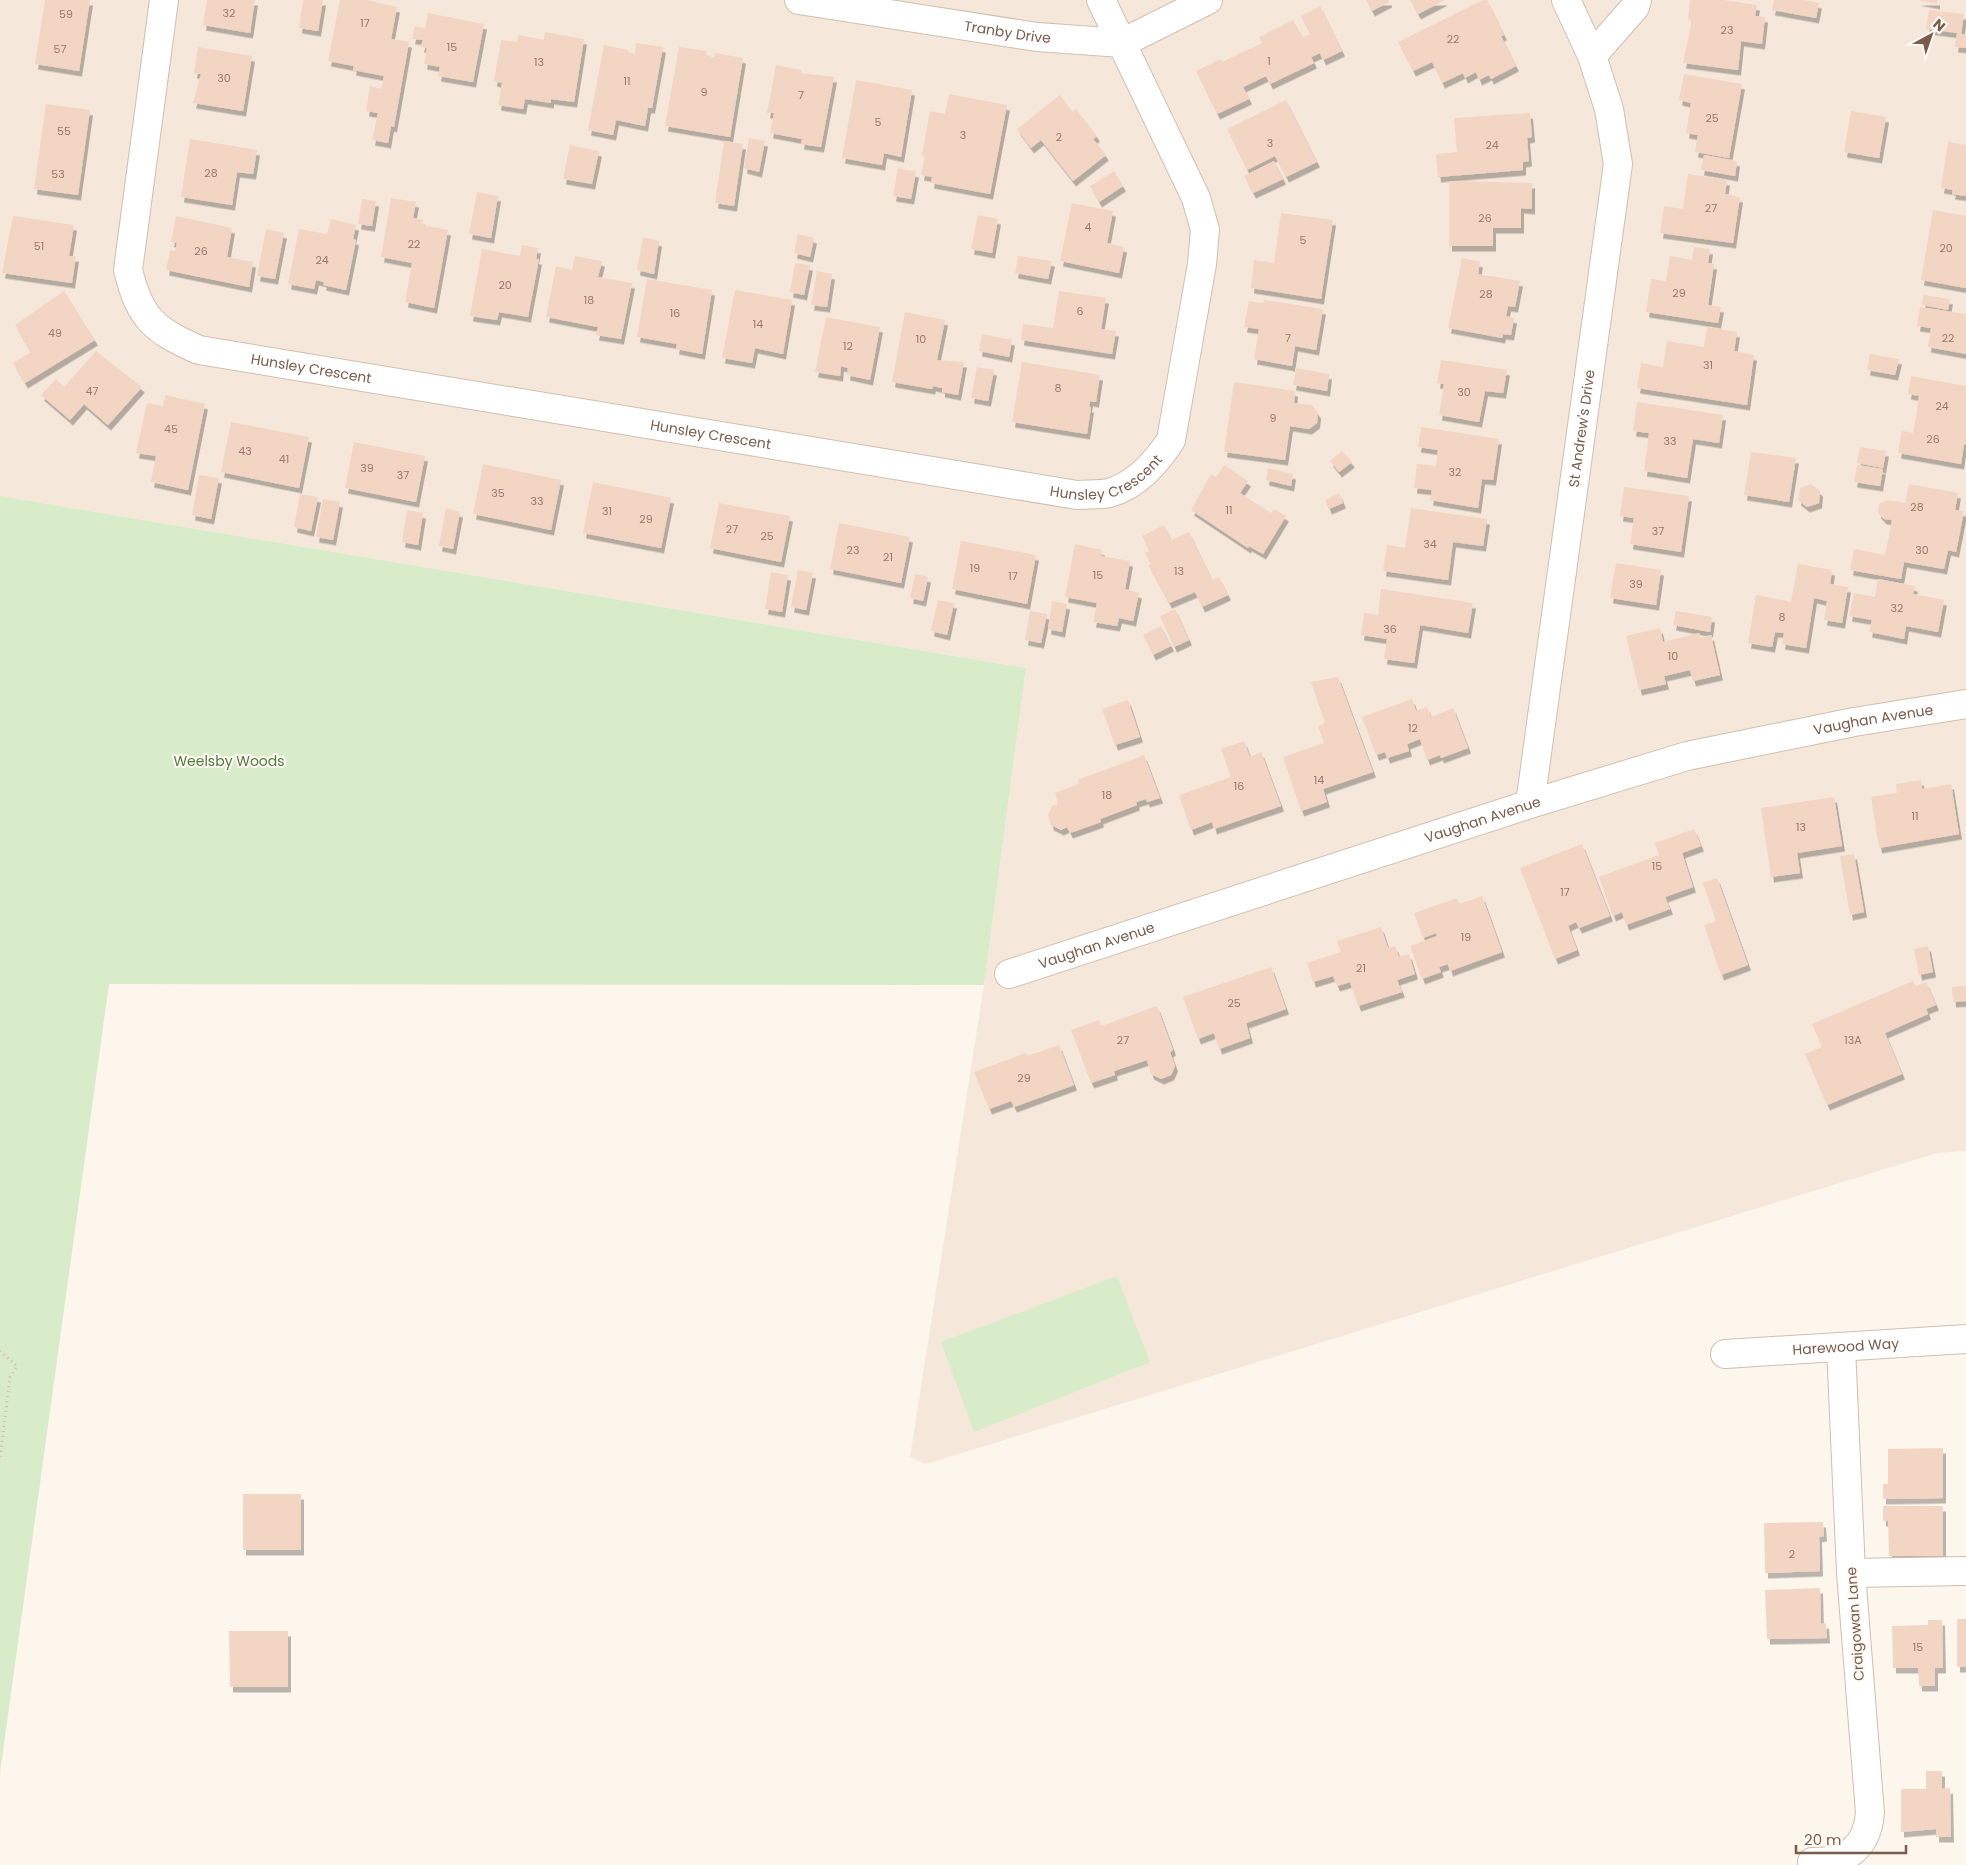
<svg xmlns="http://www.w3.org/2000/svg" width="1966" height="1865" font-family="Poppins,sans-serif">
	<defs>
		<filter id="shadow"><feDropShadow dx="3" dy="5.5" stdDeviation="0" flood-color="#0004"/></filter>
	</defs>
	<rect width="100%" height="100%" fill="#fdf6ec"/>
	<polygon fill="#f5e8da" points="0,0 1966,0 1966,1151 1937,1153 926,1464 910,1457 984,985 1026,668 0,496"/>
	<g fill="#d8ecc9">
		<polygon points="0,496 1026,668 984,985 109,984 0,1773"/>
		<polygon points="1117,1276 1150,1362 974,1432 941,1342"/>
	</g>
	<g fill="#f3d5c3" filter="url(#shadow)">
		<polygon points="45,0 90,0 79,71 35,64"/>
		<polygon points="207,0 255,0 250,33 203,25"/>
		<polygon points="303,0 323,0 318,31 299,28"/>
		<polygon points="340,0 367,0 397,7 391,39 409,42 394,127 391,126 388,143 372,140 378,113 366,111 370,86 381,89 384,76 353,70 354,66 328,61"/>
		<polygon points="1366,0 1389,0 1389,2 1372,11"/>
		<polygon points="1410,0 1445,0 1418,14"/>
		<polygon points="1483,0 1487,0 1504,35 1501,36 1516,66 1491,79 1489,75 1479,80 1476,72 1465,78 1463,73 1442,83 1432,62 1413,71 1398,42"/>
		<polygon points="1690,0 1723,0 1757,5 1755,16 1765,17 1762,44 1741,41 1738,70 1683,63 1692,20 1688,20"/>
		<polygon points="1774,0 1804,0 1819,3 1816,18 1772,10"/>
		<polygon points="1917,0 1937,0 1937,4"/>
		<polygon points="1320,6 1342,51 1323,60 1320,53 1311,57 1314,63 1270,84 1266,76 1243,87 1249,99 1217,114 1196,71 1221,59 1222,62 1262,43 1259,37 1293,20 1302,37 1310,34 1301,16"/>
		<polygon points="1929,10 1964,14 1961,34 1966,35 1966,48 1955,47 1957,33 1926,29"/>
		<polygon points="428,13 484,24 473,82 438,76 440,67 424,64 427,48 421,47 423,40 412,39 415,26 425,28"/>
		<polygon points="545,32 584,39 574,102 551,99 551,103 525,99 523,109 498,105 502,83 494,81 501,40 517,42 518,35 544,40"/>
		<polygon points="636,43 663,47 652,108 648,108 645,126 616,120 613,135 588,130 604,45 628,50 628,52 635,54"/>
		<polygon points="198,47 252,56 243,111 193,103 201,74 194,73"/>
		<polygon points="679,47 707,51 705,56 714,57 715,53 743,58 730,137 665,126"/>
		<polygon points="776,65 801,70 801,73 834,77 821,147 801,144 802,139 770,133 774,113 767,113"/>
		<polygon points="1684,74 1742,84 1729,158 1695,152 1698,135 1686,133 1691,103 1679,100"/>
		<polygon points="856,80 912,90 901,157 884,153 882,165 842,158"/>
		<polygon points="949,94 1007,105 990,194 931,183 932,177 921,175 925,156 922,155 930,111 945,114"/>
		<polygon points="1060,95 1073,112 1076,109 1097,136 1093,139 1106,155 1073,181 1041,140 1031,148 1017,129"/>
		<polygon points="1286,100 1317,162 1286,177 1275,156 1247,170 1227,129"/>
		<polygon points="46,104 90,110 78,195 34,189"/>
		<polygon points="1851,111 1886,117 1879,158 1844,152"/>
		<polygon points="1530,113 1532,137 1527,138 1529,161 1523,162 1523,170 1438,177 1436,154 1457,152 1454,118"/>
		<polygon points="749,138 765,141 759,172 744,168"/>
		<polygon points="190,139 257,150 253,174 237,172 232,205 181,197"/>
		<polygon points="724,141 743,144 734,206 715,203"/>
		<polygon points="1948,142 1966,145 1966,196 1952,194 1953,190 1941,188"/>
		<polygon points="570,145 599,151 592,184 563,179"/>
		<polygon points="1704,155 1737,161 1735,176 1701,170"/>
		<polygon points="1274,161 1283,179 1253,193 1244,176"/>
		<polygon points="898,168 916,172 911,199 893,196"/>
		<polygon points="1114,171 1123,186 1099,202 1090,186"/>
		<polygon points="1688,174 1727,180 1725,194 1740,197 1733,243 1660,233 1664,206 1683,209"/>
		<polygon points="1449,181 1532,183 1532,209 1521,208 1521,228 1493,228 1493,246 1449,246"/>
		<polygon points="477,192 498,196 491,238 469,234"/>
		<polygon points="391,198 416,202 413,218 423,220 422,225 448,230 434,308 405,302 412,263 381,257"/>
		<polygon points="362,199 376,201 372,226 358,224"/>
		<polygon points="1072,203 1113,211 1107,243 1124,247 1119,273 1060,261"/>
		<polygon points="1933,210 1966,216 1966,288 1921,280"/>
		<polygon points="1281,213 1333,220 1321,299 1251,288 1254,260 1274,263"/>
		<polygon points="978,215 998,219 992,253 971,249"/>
		<polygon points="13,216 74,225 69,256 76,256 72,283 2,273"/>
		<polygon points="176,216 232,228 227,257 253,262 249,287 166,270 170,250 175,251 177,243 171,242"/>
		<polygon points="331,219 356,225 353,239 356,240 346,290 323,285 324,282 316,280 314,289 288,284 299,229 327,234"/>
		<polygon points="266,229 284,233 275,279 257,276"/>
		<polygon points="798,234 814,238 810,257 794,253"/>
		<polygon points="643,237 659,241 654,274 637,270"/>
		<polygon points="522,245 538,248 536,259 539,259 528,317 499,312 497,320 470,316 482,249 520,256"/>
		<polygon points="1694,247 1710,249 1708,263 1714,264 1708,305 1721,307 1718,323 1646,312 1651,279 1666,281 1670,256 1692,260"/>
		<polygon points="575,256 602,261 598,277 632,283 621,339 596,335 598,327 546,317 556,266 572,270"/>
		<polygon points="1018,256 1052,261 1048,279 1015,273"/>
		<polygon points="1462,258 1480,262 1478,274 1520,281 1515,307 1508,306 1506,316 1514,318 1511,335 1503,334 1502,338 1448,328"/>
		<polygon points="795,263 810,265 804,295 790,292"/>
		<polygon points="817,271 832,274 827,307 811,305"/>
		<polygon points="647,279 712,290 702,354 676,349 677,344 637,337"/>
		<polygon points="735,290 792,300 783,354 755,348 752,363 722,358"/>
		<polygon points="64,291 95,340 25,383 13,363 31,352 15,325"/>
		<polygon points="1059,291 1106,298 1101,329 1116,331 1112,354 1021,340 1023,324 1053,328"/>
		<polygon points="1923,295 1950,299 1948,310 1922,305"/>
		<polygon points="1264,300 1323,309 1316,350 1295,346 1292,366 1254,359 1259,329 1244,327 1249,301 1263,303"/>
		<polygon points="1920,307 1966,314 1966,354 1928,347 1931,328 1917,326"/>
		<polygon points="905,312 945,320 937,360 964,362 958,395 942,392 942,388 933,386 932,389 892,382"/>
		<polygon points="826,317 880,327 870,380 847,375 848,368 841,366 840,376 815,372"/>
		<polygon points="1707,327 1737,332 1734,351 1754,355 1747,405 1637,388 1641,363 1663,367 1667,341 1704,347"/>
		<polygon points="982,334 1012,340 1009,357 979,351"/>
		<polygon points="96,351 142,387 108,425 84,404 70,420 41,395 56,379 64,387"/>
		<polygon points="1870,354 1899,359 1895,375 1867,370"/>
		<polygon points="1441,360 1507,370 1503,393 1485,391 1479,422 1439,415 1444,384 1437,383"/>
		<polygon points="1022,362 1100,375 1096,402 1090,401 1089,407 1091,407 1087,434 1012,422"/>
		<polygon points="977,367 994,370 988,401 971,398"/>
		<polygon points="1296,368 1329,374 1327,391 1293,385"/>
		<polygon points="1911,376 1966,386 1966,445 1964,444 1961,464 1898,453 1902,431 1913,433 1916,417 1919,396 1908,394"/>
		<polygon points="1234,382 1295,391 1294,403 1312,405 1318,413 1317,423 1309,429 1290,426 1285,460 1224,452"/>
		<polygon points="165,395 205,404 188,490 151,482 156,456 136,453 147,403 163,406"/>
		<polygon points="1637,402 1723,415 1719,443 1693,439 1687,478 1644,471 1649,433 1633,431"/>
		<polygon points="231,422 309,437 299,488 221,472"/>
		<polygon points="1421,427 1499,439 1493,480 1482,479 1478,508 1430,500 1432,490 1414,488 1417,464 1436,466 1438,450 1418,447"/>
		<polygon points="354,442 425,456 416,502 345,488"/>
		<polygon points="1860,447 1886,451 1883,468 1857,463"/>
		<polygon points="1342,451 1352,462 1339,472 1330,461"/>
		<polygon points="1751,452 1796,458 1789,502 1744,495"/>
		<polygon points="483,464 561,480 551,530 473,514"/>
		<polygon points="1224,465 1248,481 1240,493 1271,513 1274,509 1286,516 1263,554 1249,546 1248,548 1191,510 1211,474 1216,477"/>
		<polygon points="1857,465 1883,469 1880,486 1854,482"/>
		<polygon points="1268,468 1293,474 1291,486 1266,480"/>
		<polygon points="199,475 219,478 211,519 192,515"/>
		<polygon points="593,482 671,498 661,548 583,533"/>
		<polygon points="1811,484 1820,491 1819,503 1807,507 1798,500 1800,488"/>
		<polygon points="1909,484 1958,493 1955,510 1964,511 1956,552 1948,550 1944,569 1904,562 1901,579 1850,570 1854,549 1885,555 1892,520 1884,519 1878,513 1879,504 1887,500 1905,503"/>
		<polygon points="1624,487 1689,496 1681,552 1630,544 1634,518 1620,516"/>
		<polygon points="1339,493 1343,503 1329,509 1325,500"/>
		<polygon points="300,494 318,497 311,531 294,527"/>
		<polygon points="323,499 340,502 333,540 316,537"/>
		<polygon points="719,503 790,516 781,562 710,548"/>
		<polygon points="446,508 460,512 453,549 439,546"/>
		<polygon points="1411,508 1487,519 1483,546 1453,542 1448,580 1383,571 1387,545 1405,548"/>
		<polygon points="407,510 423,513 418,545 402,542"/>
		<polygon points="839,523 910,537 901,583 830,569"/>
		<polygon points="1164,525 1171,540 1189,532 1212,580 1219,577 1228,595 1202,607 1195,592 1169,603 1148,565 1151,564 1145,553 1149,551 1142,536"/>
		<polygon points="961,541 1036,555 1027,604 952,589"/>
		<polygon points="1075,544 1102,550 1101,556 1130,561 1125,589 1139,593 1133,621 1119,618 1117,626 1093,622 1097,603 1065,597"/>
		<polygon points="1616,563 1661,570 1656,605 1610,598"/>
		<polygon points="1798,564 1832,570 1830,584 1848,587 1842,623 1824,620 1827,601 1814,598 1806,648 1782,644 1784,633 1775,632 1772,647 1748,643 1756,595 1791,602"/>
		<polygon points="798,570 813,573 806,610 791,607"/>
		<polygon points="771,572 788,575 782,612 765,609"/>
		<polygon points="915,574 928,577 923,601 910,598"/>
		<polygon points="1878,579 1915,586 1913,594 1944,600 1938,632 1906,626 1904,639 1869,632 1872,620 1849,616 1854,593 1875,597"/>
		<polygon points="1381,589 1473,603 1468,633 1420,625 1414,663 1384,659 1387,639 1361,635 1364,613 1378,615"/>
		<polygon points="938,600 954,603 947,635 931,631"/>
		<polygon points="1052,601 1067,604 1062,632 1048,629"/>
		<polygon points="1175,609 1189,640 1174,647 1160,616"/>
		<polygon points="1030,611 1047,614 1041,643 1025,640"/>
		<polygon points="1676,611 1712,617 1710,632 1673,625"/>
		<polygon points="1161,626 1171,646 1153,655 1143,635"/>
		<polygon points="1660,628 1663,642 1699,633 1700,638 1711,635 1720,675 1693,681 1690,670 1664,676 1666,684 1639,690 1626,636"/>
		<polygon points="1338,677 1373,772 1323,789 1327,802 1301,811 1283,757 1324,743 1318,726 1325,723 1311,682"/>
		<polygon points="1412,699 1416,711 1427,707 1431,717 1453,708 1468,748 1441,758 1440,755 1427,760 1420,739 1407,744 1409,751 1387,758 1385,752 1376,755 1362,717"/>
		<polygon points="1128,700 1140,737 1115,745 1102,709"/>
		<polygon points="1244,741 1250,757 1261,752 1281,806 1214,829 1212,822 1191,830 1179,795 1231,777 1221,749"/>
		<polygon points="1144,755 1160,798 1147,802 1146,799 1136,802 1137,805 1100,819 1101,822 1070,833 1067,827 1061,830 1051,825 1048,815 1052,806 1058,804 1055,793 1079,784 1078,780"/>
		<polygon points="1921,780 1922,789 1951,784 1959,834 1879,848 1871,797 1897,793 1896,784"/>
		<polygon points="1834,797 1842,846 1797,853 1800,873 1771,877 1761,808"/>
		<polygon points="1694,829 1701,846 1682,853 1693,887 1665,897 1670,909 1626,925 1622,912 1613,916 1599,877 1659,855 1655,843"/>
		<polygon points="1582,844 1610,916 1579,928 1576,922 1568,926 1577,950 1555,959 1520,868"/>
		<polygon points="1854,854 1864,912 1850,915 1840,856"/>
		<polygon points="1717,878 1748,965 1721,975 1704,925 1716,921 1703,883"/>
		<polygon points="1482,896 1502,952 1450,971 1448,964 1439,967 1441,972 1422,979 1410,946 1437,936 1436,933 1423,938 1414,913 1457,898 1459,904"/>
		<polygon points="1381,927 1388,948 1395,946 1399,957 1409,954 1415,974 1397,980 1402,992 1358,1006 1350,982 1337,986 1333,976 1313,982 1307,963 1341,952 1337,941"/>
		<polygon points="1928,946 1933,972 1919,975 1914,949"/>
		<polygon points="1271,967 1286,1009 1246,1023 1250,1038 1219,1049 1214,1033 1198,1039 1183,997"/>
		<polygon points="1913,981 1916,986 1926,982 1936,1005 1926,1009 1928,1014 1885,1033 1902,1074 1827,1105 1805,1054 1822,1047 1812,1024"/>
		<polygon points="1966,986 1966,1001 1953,1002 1952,987"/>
		<polygon points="1157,1006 1173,1050 1170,1052 1175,1066 1171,1075 1161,1079 1151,1074 1147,1060 1114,1071 1115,1075 1091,1083 1071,1030 1099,1020 1101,1026"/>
		<polygon points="1059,1045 1074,1085 1014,1107 1011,1101 989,1109 974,1072 1026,1053 1027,1056"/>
		<polygon points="1943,1448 1943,1498 1883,1499 1883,1484 1888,1484 1888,1449"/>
		<rect x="243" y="1494" width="58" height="56"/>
		<polygon points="1883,1506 1943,1506 1943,1556 1889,1556 1888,1521 1883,1521"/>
		<polygon points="1823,1522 1824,1536 1819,1537 1820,1571 1765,1573 1764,1523"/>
		<polygon points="1820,1588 1821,1624 1826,1623 1827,1638 1767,1639 1765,1590"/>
		<rect x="1957" y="1619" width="9" height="48"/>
		<polygon points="1928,1620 1942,1620 1943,1668 1935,1668 1935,1686 1919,1686 1918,1668 1893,1668 1892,1626 1928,1625"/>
		<polygon points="229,1631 288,1631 288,1687 230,1687"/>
		<polygon points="1926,1771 1942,1771 1942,1789 1950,1788 1951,1837 1936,1837 1936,1829 1901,1832 1901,1789 1926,1789"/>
	</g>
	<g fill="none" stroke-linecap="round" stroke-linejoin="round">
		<g stroke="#d1beb0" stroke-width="30">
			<g id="minor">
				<path id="s1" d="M164,0L128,270C140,319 154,330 199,350L1077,495C1087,494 1099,495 1109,493C1137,485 1156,463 1171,440L1202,264L1205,230L1196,198L1101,0"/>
				<path id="s2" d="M799,0L1037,37L1122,43L1208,0"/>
				<polyline points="1592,56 1635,7 1637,0"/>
				<path id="s3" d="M1530,804L1618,164L1609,109L1592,56L1566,0"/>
				<path id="s4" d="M1009,974L1530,804L1687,756L1854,722L1966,704"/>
				<path id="s5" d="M1725,1354L1966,1339"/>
				<polyline points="1851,1573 1966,1571"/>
				<path d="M1812,1862C1846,1863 1867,1848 1870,1813L1851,1573L1841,1347"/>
			</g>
		</g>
		<polyline stroke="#d9b8a5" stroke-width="3" stroke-dasharray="1 4" stroke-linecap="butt" points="0,1351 17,1366 10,1377 0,1459"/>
		<use href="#minor" stroke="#fff" stroke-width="28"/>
	</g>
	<g text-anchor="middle" stroke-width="4" stroke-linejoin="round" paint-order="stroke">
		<g font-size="11" fill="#987a6a">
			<text x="229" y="17">32</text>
			<text x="66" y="18">59</text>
			<text x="365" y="27">17</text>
			<text x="1727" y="34">23</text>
			<text x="1453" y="43">22</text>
			<text x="452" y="51">15</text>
			<text x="60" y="53">57</text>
			<text x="1269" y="65">1</text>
			<text x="539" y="66">13</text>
			<text x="224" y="82">30</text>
			<text x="627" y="85">11</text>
			<text x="704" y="96">9</text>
			<text x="801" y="99">7</text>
			<text x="1712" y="122">25</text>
			<text x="878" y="126">5</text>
			<text x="64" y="135">55</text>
			<text x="963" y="139">3</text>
			<text x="1059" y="141">2</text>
			<text x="1270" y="147">3</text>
			<text x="1492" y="149">24</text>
			<text x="211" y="177">28</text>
			<text x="58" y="178">53</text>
			<text x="1711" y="212">27</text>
			<text x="1485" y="222">26</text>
			<text x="1088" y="231">4</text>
			<text x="1303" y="244">5</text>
			<text x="414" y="248">22</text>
			<text x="39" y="250">51</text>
			<text x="1946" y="252">20</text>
			<text x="201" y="255">26</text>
			<text x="322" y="264">24</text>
			<text x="505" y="289">20</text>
			<text x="1679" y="297">29</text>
			<text x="1486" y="298">28</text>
			<text x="589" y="304">18</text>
			<text x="1080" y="315">6</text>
			<text x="675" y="317">16</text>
			<text x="758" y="328">14</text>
			<text x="55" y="337">49</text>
			<text x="1288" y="342">7</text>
			<text x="1948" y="342">22</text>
			<text x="921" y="343">10</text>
			<text x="848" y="350">12</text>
			<text x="1708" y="369">31</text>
			<text x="1058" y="392">8</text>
			<text x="92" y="395">47</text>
			<text x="1464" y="396">30</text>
			<text x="1942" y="410">24</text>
			<text x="1273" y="422">9</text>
			<text x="171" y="433">45</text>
			<text x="1933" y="443">26</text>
			<text x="1670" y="445">33</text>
			<text x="245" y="455">43</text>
			<text x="284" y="463">41</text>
			<text x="367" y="472">39</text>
			<text x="1455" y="476">32</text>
			<text x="403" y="479">37</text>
			<text x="498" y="497">35</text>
			<text x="537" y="505">33</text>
			<text x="1917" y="511">28</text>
			<text x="1229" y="514">11</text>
			<text x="607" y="515">31</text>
			<text x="646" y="523">29</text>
			<text x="732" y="533">27</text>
			<text x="1658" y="535">37</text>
			<text x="767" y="540">25</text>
			<text x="1430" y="548">34</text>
			<text x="853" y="554">23</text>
			<text x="1922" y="554">30</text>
			<text x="888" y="561">21</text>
			<text x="975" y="572">19</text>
			<text x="1179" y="575">13</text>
			<text x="1098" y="579">15</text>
			<text x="1013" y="580">17</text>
			<text x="1636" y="588">39</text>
			<text x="1897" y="612">32</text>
			<text x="1782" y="621">8</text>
			<text x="1390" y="633">36</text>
			<text x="1673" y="660">10</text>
			<text x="1413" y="732">12</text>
			<text x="1319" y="784">14</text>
			<text x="1239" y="790">16</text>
			<text x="1107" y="799">18</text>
			<text x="1915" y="820">11</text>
			<text x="1801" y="831">13</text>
			<text x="1657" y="870">15</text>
			<text x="1565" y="896">17</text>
			<text x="1466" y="941">19</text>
			<text x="1361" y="972">21</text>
			<text x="1234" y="1007">25</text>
			<text x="1123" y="1044">27</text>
			<text x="1853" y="1044">13A</text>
			<text x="1024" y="1082">29</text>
			<text x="1792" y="1558">2</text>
			<text x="1918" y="1651">15</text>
		</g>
		<g font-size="14" fill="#7a5c4d" stroke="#fffaf3">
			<text dy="5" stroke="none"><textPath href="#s2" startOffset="211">Tranby Drive</textPath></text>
			<text dy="5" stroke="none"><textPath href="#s1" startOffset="499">Hunsley Crescent</textPath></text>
			<text dy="5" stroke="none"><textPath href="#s3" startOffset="379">St Andrew's Drive</textPath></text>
			<text dy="5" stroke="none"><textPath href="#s1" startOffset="904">Hunsley Crescent</textPath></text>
			<text dy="5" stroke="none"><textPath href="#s1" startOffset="1309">Hunsley Crescent</textPath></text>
			<text dy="5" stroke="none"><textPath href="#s4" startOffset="902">Vaughan Avenue</textPath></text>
			<text dy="5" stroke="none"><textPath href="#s4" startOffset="498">Vaughan Avenue</textPath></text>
			<text dy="5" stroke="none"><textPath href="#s4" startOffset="92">Vaughan Avenue</textPath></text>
			<text dy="5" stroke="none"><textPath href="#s5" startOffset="121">Harewood Way</textPath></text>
			<text transform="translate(1855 1624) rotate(-94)" y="5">Craigowan Lane</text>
		</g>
		<g font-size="14" fill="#537a41" stroke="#fffaf3">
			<text x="229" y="766">Weelsby Woods</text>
		</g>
	</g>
	<g transform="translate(1931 35) rotate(40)" stroke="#fffaf3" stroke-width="4" paint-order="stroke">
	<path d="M0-4L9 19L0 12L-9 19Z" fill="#7a5c4d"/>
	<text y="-8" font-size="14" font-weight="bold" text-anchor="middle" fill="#7a5c4d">N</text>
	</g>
	<path d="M1796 1845v8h110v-8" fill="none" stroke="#7a5c4d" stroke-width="2.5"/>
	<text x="1804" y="1845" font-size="15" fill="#7a5c4d" stroke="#fffaf3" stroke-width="4" paint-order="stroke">20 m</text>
</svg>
